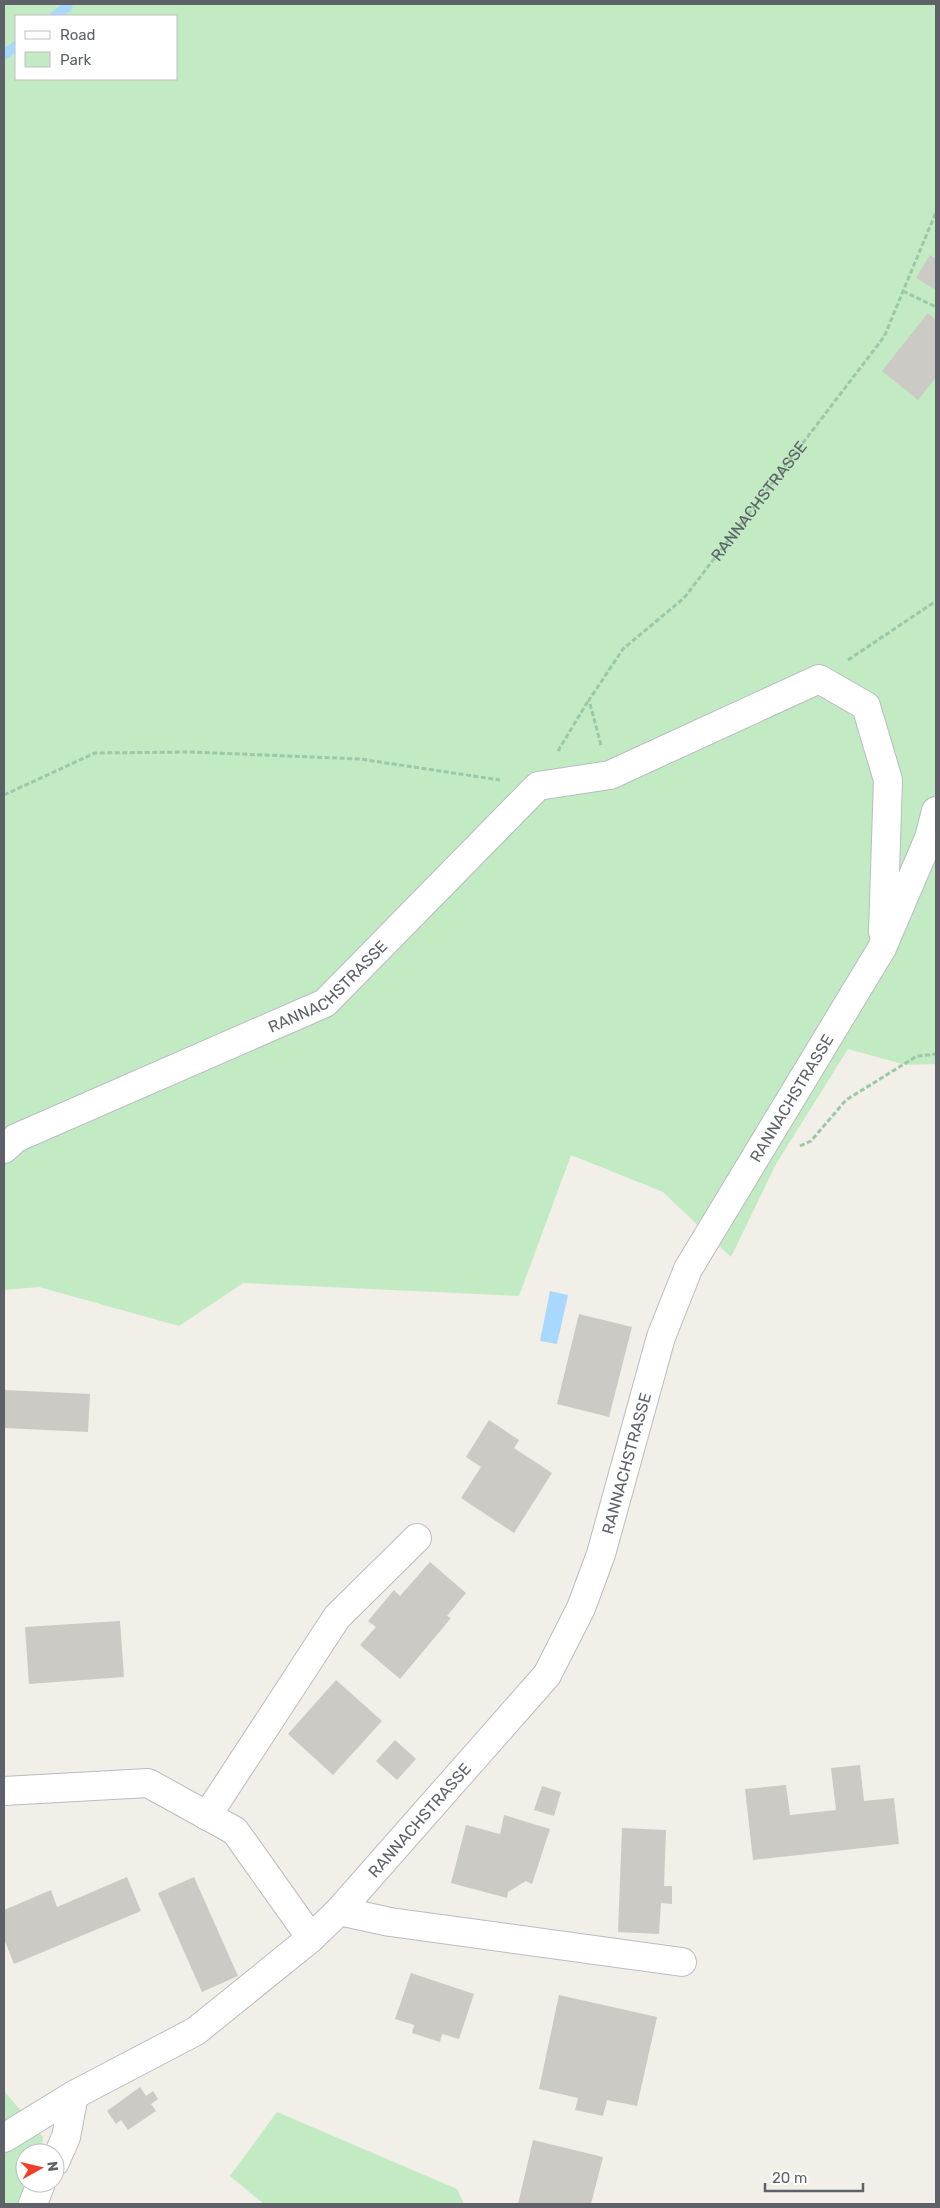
<svg xmlns="http://www.w3.org/2000/svg" width="940" height="2208" font-family="Rubik,sans-serif">
	<rect width="100%" height="100%" fill="#f1efe7"/>
	<g fill="#c2eac3" fill-rule="evenodd">
		<path d="M4,4H936V1064L906,1065L848,1049L776,1164L731,1257L663,1192L571,1155L519,1296L243,1283L179,1326L39,1287L4,1290ZM16,16H176V79H16Z"/>
		<polygon points="4,2091 43,2137 42,2153 25,2153 25,2183 40,2183 39,2204 4,2204"/>
		<polygon points="277,2112 457,2189 464,2204 264,2204 230,2176"/>
	</g>
	<polygon fill="#a9d8ff" points="550,1291 568,1295 557,1344 540,1341"/>
	<g fill="none" stroke-linecap="round" stroke-linejoin="round">
		<g stroke="#a9d8ff" stroke-width="10">
			<polyline points="55,16 67,7 68,4"/>
			<polyline points="4,55 16,46"/>
		</g>
	</g>
	<g fill="#cccac4">
		<polygon points="930,255 936,259 936,290 916,278"/>
		<polygon points="928,313 936,320 936,377 918,400 882,371"/>
		<polygon points="579,1314 632,1327 609,1417 557,1404"/>
		<polygon points="4,1390 90,1394 88,1432 4,1428"/>
		<polygon points="489,1420 519,1440 514,1448 552,1473 514,1533 461,1498 481,1467 466,1457"/>
		<polygon points="430,1562 466,1593 447,1616 451,1618 400,1679 360,1645 376,1627 368,1621 394,1590 400,1596"/>
		<polygon points="120,1621 124,1677 29,1684 25,1627"/>
		<polygon points="336,1680 382,1721 333,1775 288,1734"/>
		<polygon points="395,1740 416,1759 397,1780 376,1761"/>
		<polygon points="860,1765 864,1801 894,1798 899,1844 753,1860 745,1789 786,1785 790,1815 836,1810 831,1768"/>
		<polygon points="542,1786 561,1792 554,1816 534,1810"/>
		<polygon points="504,1815 550,1829 532,1884 526,1881 508,1892 507,1898 451,1883 466,1825 500,1834"/>
		<polygon points="622,1828 666,1830 664,1886 672,1886 672,1904 661,1903 659,1934 618,1932"/>
		<polygon points="127,1877 141,1911 14,1964 4,1939 4,1910 51,1890 57,1907"/>
		<polygon points="194,1877 238,1976 202,1992 158,1893"/>
		<polygon points="411,1973 474,1994 459,2039 442,2034 440,2042 412,2033 414,2025 395,2019"/>
		<polygon points="559,1995 657,2017 637,2106 607,2100 603,2116 575,2110 578,2098 539,2089"/>
		<polygon points="140,2087 146,2096 153,2091 158,2099 151,2104 156,2111 128,2130 121,2120 116,2124 107,2111"/>
		<polygon points="533,2140 603,2157 591,2204 518,2204"/>
	</g>
	<g fill="none" stroke-linecap="round" stroke-linejoin="round">
		<g stroke="#b9bcc1" stroke-width="30">
			<g id="minor">
				<path id="s2" d="M4,1149L16,1138L325,1003L538,786L610,775L819,679L866,706L888,780L883,932"/>
				<polyline points="4,1791 148,1783 235,1831 311,1938"/>
				<polyline points="207,1816 337,1617 417,1538"/>
				<polyline points="339,1911 390,1922 682,1962"/>
				<path id="s3" d="M4,2138L74,2095L196,2031L311,1938L339,1911L547,1675L581,1608L601,1554L661,1337L688,1269L882,948L929,838L936,811"/>
				<polyline points="55,2162 66,2137 74,2095"/>
				<polyline points="33,2204 41,2183"/>
			</g>
		</g>
		<g stroke="#99c9a8" stroke-width="3" stroke-dasharray="5 2.5" stroke-linecap="butt">
			<polyline points="903,291 936,307"/>
			<polyline points="848,660 936,601"/>
			<path id="s1" d="M601,745L589,700L623,649L684,598L884,337L936,212"/>
			<polyline points="558,751 588,701"/>
			<polyline points="4,795 95,753 191,752 360,759 500,780"/>
			<polyline points="800,1146 811,1141 846,1100 917,1056 936,1054"/>
		</g>
		<use href="#minor" stroke="#fff" stroke-width="28"/>
	</g>
	<g text-anchor="middle" stroke-width="4" stroke-linejoin="round" paint-order="stroke">
		<g font-size="16" fill="#5e6268" stroke="#fff">
			<text dy="6" stroke="none"><textPath href="#s1" startOffset="310">RANNACHSTRASSE</textPath></text>
			<text dy="6" stroke="none"><textPath href="#s2" startOffset="365">RANNACHSTRASSE</textPath></text>
			<text dy="6" stroke="none"><textPath href="#s3" startOffset="1352">RANNACHSTRASSE</textPath></text>
			<text dy="6" stroke="none"><textPath href="#s3" startOffset="948">RANNACHSTRASSE</textPath></text>
			<text dy="6" stroke="none"><textPath href="#s3" startOffset="528">RANNACHSTRASSE</textPath></text>
		</g>
	</g>
	<rect width="940" height="2208" fill="none" stroke="#5e6268" stroke-width="10"/>
	<rect x="15" y="15" width="162" height="65" fill="#ffffff" stroke="#bfc0c3"/>
	<rect x="25" y="31" width="25" height="8" fill="#ffffff" stroke="#bfc0c3"/>
	<text x="60" y="40" font-size="15" fill="#5e6268">Road</text>
	<rect x="25" y="52" width="25" height="15" fill="#c2eac3" stroke="#bfc0c3"/>
	<text x="60" y="65" font-size="15" fill="#5e6268">Park</text>
	<g transform="translate(40 2168) rotate(82)"><circle r="24" fill="#ffffff" stroke="#bfc0c3"/>
	<path d="M0-4L9 19L0 12L-9 19Z" fill="#f43c2a"/>
	<text y="-8" font-size="14" font-weight="bold" text-anchor="middle" fill="#5e6268">N</text>
	</g>
	<path d="M765 2183v8h98v-8" fill="none" stroke="#5e6268" stroke-width="2.5"/>
	<text x="772" y="2183" font-size="15" fill="#5e6268" stroke="#ffffff" stroke-width="4" paint-order="stroke">20 m</text>
</svg>
